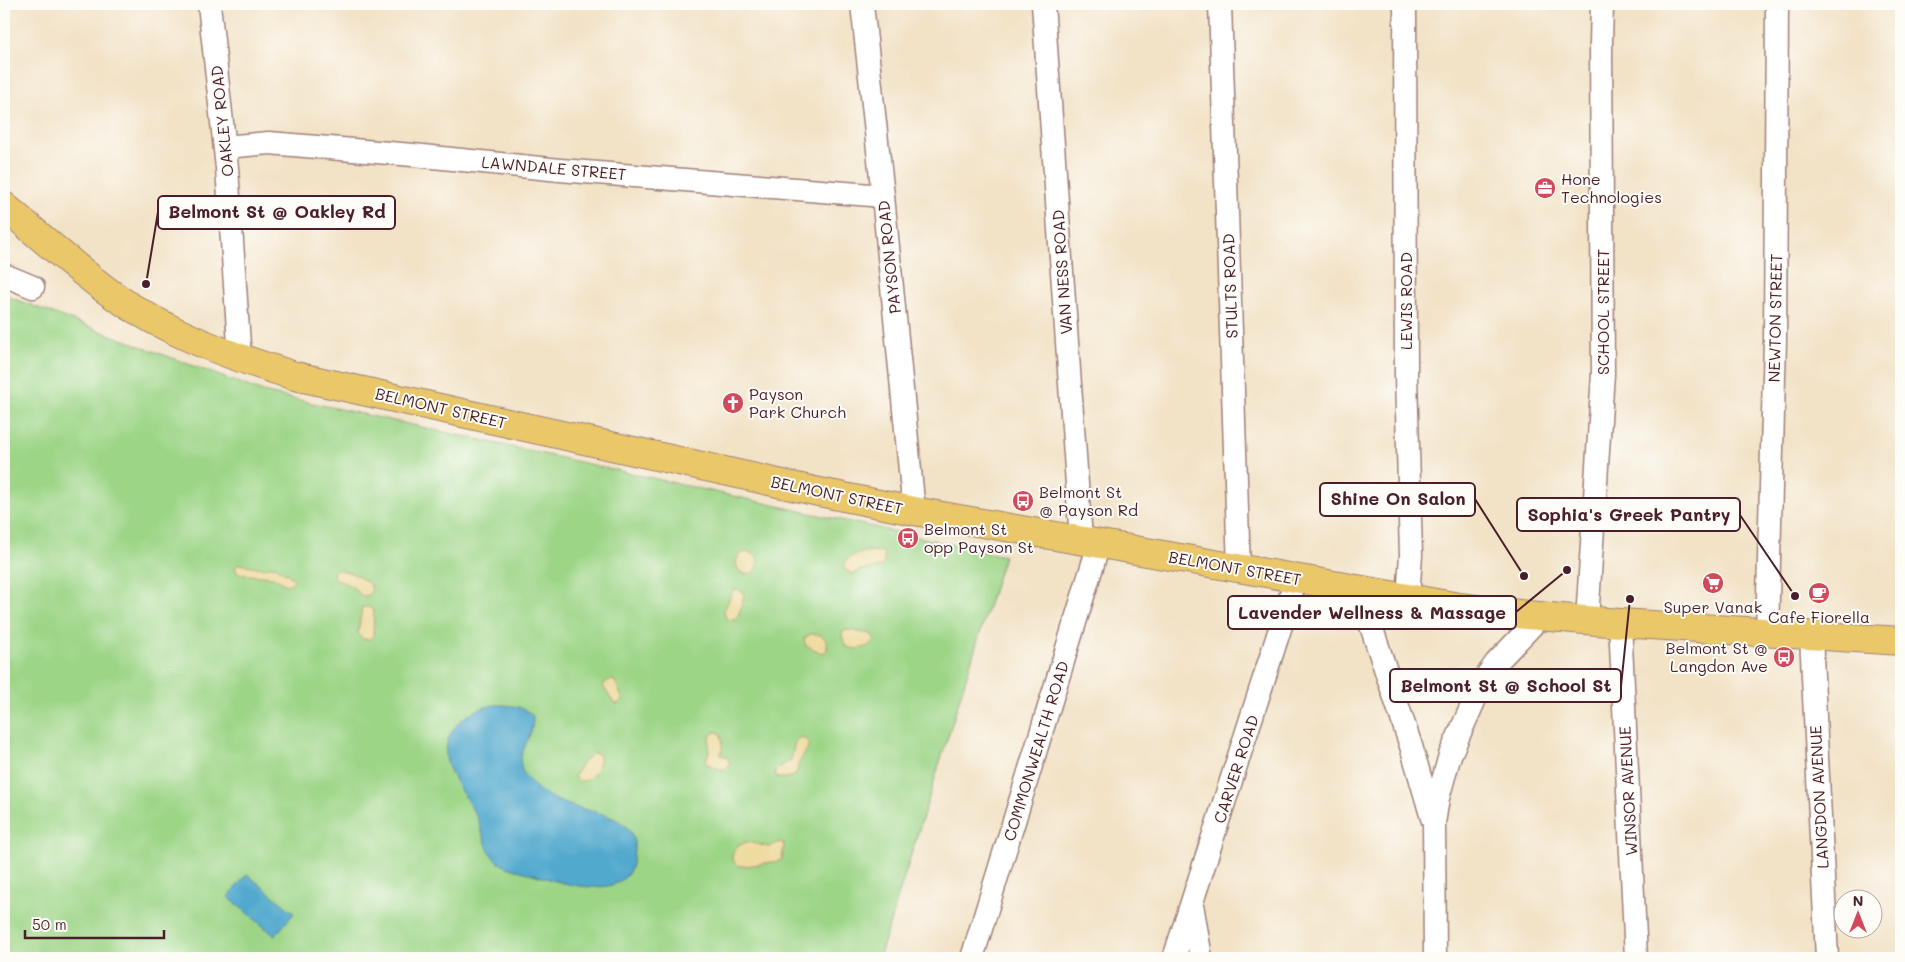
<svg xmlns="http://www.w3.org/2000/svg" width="1905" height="962" font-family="Mali,sans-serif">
	<rect width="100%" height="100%" fill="#fdfcf7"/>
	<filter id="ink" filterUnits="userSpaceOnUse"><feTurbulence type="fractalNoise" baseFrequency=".02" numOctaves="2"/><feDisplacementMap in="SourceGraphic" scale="10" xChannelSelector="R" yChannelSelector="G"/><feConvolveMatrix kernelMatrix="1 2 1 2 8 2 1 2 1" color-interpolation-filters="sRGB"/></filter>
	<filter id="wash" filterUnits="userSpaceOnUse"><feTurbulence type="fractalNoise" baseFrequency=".0096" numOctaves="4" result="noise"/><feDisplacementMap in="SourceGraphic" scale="20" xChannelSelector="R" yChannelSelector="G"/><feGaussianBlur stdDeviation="1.12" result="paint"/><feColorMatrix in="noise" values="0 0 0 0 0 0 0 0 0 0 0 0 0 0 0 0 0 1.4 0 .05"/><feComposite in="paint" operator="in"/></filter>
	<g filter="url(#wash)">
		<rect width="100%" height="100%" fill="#f2e2c6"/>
		<polygon fill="#9dd587" stroke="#747a59" points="4,295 263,392 1004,556 879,958 4,958"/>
		<g fill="#eeda9e" stroke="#9c7c64">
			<path d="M871,551L884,552V563L881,567L861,570L852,574L844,569C844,555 860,553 871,551Z"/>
			<circle cx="747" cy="563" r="11"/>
			<polygon points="239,564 263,568 274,566 289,575 294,580 292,583 286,585 273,577 238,574 235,567"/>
			<path d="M336,570C347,570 368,578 372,589C370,594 368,596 362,596L353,587L334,578L333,572Z"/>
			<path d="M737,589L741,591L744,594C743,603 740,613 735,620L726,619L724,611L733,590Z"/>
			<polygon points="362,607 369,607 374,611 373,636 370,639 362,639 358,633"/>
			<path d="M847,630L871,634L875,640C868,649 856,651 845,646L842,635L843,631Z"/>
			<polygon points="811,634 821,635 827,641 827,650 825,652 822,653 805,645 804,638"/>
			<polygon points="611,680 615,681 623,700 617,704 613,702 603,686 607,681"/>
			<path d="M714,732L720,733C724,742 722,747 721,755L727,757L730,763L727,769H720L705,763C706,759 709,755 709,751C710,743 707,737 714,732Z"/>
			<path d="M800,737C817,742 803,754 799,763C798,767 797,771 796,775L786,778H778L775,775V770L791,760L795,742Z"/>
			<path d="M593,753L598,754C604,768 584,791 574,776L583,762Z"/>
			<path d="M748,842L769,847L780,842L784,844L782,860C780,861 743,867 741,866C737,865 734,862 732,858C733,848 739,844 748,842Z"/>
		</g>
		<g fill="#51a9ce" stroke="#4e647c">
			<path d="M495,705C510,705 522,705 533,716C533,720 533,724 532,727C530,740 518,754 521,766C523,775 528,779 533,785C543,794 556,801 569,805C592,813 638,815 634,850C633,855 633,863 631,868C618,902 557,882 533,874C522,871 507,869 498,862C486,853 483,831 477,818C469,801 448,775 446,757C444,728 469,709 495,705Z"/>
			<polygon points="247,874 294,913 275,936 228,897"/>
		</g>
	</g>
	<g filter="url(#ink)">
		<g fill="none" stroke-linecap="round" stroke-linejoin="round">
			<g stroke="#9e8078" stroke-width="25">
				<g id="minor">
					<polyline points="209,4 227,168 240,359"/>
					<polyline points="862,4 883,196 914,511"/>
					<polyline points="1043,4 1081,540"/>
					<polyline points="1220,4 1239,569"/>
					<polyline points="1405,4 1406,376 1411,555 1408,598"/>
					<polyline points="225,147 269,143 413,155 560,170 883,196"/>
					<polyline points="4,275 33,287"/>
					<polyline points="1359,590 1411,746 1432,818"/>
					<polyline points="1587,620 1603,374 1601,43 1602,4"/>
					<polyline points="1620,623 1636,958"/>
					<polyline points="1767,633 1775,340 1777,4"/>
					<polyline points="1811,636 1827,958"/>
					<polyline points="1193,910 1201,958"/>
					<polyline points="972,958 1099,544"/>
					<polyline points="1174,958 1296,579"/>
					<polyline points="1435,958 1434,823 1438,798 1450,755 1483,681 1496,663 1540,617"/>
				</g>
			</g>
			<g stroke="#9e8078" stroke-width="30">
				<path id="major" d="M4,206C39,235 73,266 110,293C166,333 230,356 295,376L819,492L914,511L1459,607L1527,615L1620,623L1901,641"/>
			</g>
			<use href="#minor" stroke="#fff" stroke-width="22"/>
			<use href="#major" stroke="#eac769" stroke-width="28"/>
		</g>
	</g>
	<defs>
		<g id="office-disc" transform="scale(1.125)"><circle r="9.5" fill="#d1495b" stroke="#fdfcf7"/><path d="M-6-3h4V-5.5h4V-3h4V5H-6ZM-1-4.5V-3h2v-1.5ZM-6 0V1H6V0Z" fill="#fff"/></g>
		<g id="church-disc" transform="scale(1.125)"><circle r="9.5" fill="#d1495b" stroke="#fdfcf7"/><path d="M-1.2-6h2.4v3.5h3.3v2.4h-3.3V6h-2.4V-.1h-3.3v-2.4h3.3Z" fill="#fff"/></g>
		<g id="bus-disc" transform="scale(1.125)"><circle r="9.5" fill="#d1495b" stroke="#fdfcf7"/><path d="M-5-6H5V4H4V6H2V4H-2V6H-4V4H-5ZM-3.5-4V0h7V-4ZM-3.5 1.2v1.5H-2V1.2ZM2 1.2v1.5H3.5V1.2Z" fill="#fff"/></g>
		<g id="supermarket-disc" transform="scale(1.125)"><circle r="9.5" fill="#d1495b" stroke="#fdfcf7"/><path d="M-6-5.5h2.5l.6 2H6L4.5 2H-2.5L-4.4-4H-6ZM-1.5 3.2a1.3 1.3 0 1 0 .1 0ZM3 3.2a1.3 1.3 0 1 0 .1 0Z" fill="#fff"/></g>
		<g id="cafe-disc" transform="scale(1.125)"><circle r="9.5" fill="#d1495b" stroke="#fdfcf7"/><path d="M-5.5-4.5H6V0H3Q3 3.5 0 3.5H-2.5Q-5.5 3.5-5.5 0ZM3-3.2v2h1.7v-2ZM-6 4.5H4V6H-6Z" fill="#fff"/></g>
	</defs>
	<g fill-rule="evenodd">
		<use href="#office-disc" x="1545" y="188"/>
		<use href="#church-disc" x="733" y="403"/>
		<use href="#bus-disc" x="1023" y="501"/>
		<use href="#bus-disc" x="908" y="538"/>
		<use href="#supermarket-disc" x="1713" y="583"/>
		<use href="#cafe-disc" x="1819" y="593"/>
		<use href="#bus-disc" x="1784" y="657"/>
	</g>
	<g text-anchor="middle" stroke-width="4" stroke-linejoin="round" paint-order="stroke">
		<g font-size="16" fill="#4a1f2b" stroke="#fdfcf7">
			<text transform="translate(222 121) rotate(-96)" y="6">OAKLEY ROAD</text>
			<text transform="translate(554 168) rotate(5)" y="6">LAWNDALE STREET</text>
			<text transform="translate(889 257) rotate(-96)" y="6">PAYSON ROAD</text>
			<text transform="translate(1062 272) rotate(-94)" y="6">VAN NESS ROAD</text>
			<text transform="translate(1230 286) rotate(-92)" y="6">STULTS ROAD</text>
			<text transform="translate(1406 301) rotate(-90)" y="6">LEWIS ROAD</text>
			<text transform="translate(1603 312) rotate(-90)" y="6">SCHOOL STREET</text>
			<text transform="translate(1775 318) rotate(-89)" y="6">NEWTON STREET</text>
			<text transform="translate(441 408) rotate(13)" y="6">BELMONT STREET</text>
			<text transform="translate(837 495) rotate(12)" y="6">BELMONT STREET</text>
			<text transform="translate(1235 568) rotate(10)" y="6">BELMONT STREET</text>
			<text transform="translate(1036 751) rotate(-73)" y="6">COMMONWEALTH ROAD</text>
			<text transform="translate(1236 769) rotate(-72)" y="6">CARVER ROAD</text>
			<text transform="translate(1628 791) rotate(-93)" y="6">WINSOR AVENUE</text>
			<text transform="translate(1819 797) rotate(-93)" y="6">LANGDON AVENUE</text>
		</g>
		<g font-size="16" fill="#4a1f2b" stroke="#fdfcf7" text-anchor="start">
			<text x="1561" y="185">Hone<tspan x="1561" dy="18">Technologies</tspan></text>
			<text x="749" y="400">Payson<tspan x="749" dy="18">Park Church</tspan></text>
			<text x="1039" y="498">Belmont St<tspan x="1039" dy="18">@ Payson Rd</tspan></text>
			<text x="924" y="535">Belmont St<tspan x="924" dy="18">opp Payson St</tspan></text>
			<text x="1713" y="613" text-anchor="middle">Super Vanak</text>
			<text x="1819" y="623" text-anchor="middle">Cafe Fiorella</text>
			<text x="1768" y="654" text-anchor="end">Belmont St @<tspan x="1768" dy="18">Langdon Ave</tspan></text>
		</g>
	</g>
	<path fill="none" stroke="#4a1f2b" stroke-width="2" d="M146 284L158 212M1524 576L1475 499M1795 596L1740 515M1567 570L1516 612M1630 599L1621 686"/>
	<g fill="#4a1f2b" stroke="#fdfcf7" stroke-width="2">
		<circle cx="146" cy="284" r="5"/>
		<circle cx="1524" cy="576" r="5"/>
		<circle cx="1795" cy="596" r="5"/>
		<circle cx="1567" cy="570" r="5"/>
		<circle cx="1630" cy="599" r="5"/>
	</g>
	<g fill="#fdfcf7" stroke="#4a1f2b" stroke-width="2">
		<rect x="158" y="196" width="237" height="33" rx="5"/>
		<rect x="1320" y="483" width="155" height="33" rx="5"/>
		<rect x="1517" y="498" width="223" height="33" rx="5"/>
		<rect x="1228" y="596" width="288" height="33" rx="5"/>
		<rect x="1390" y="669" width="231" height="33" rx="5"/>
	</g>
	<g font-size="18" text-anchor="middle" font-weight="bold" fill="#4a1f2b">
		<text x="277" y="218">Belmont St @ Oakley Rd</text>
		<text x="1398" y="505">Shine On Salon</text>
		<text x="1629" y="521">Sophia's Greek Pantry</text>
		<text x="1372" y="619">Lavender Wellness &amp; Massage</text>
		<text x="1506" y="692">Belmont St @ School St</text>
	</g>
	<rect width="1905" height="962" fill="none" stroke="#fdfcf7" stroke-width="20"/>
	<g transform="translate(1858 914)"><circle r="24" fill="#fdfcf7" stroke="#b5a4a5"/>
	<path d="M0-4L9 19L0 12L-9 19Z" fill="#d1495b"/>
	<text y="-8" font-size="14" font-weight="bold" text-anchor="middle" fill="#4a1f2b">N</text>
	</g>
	<path d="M25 930v8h139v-8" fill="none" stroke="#4a1f2b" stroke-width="2.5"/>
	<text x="32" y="930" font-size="15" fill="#4a1f2b" stroke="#fdfcf7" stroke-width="4" paint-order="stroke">50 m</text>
</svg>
